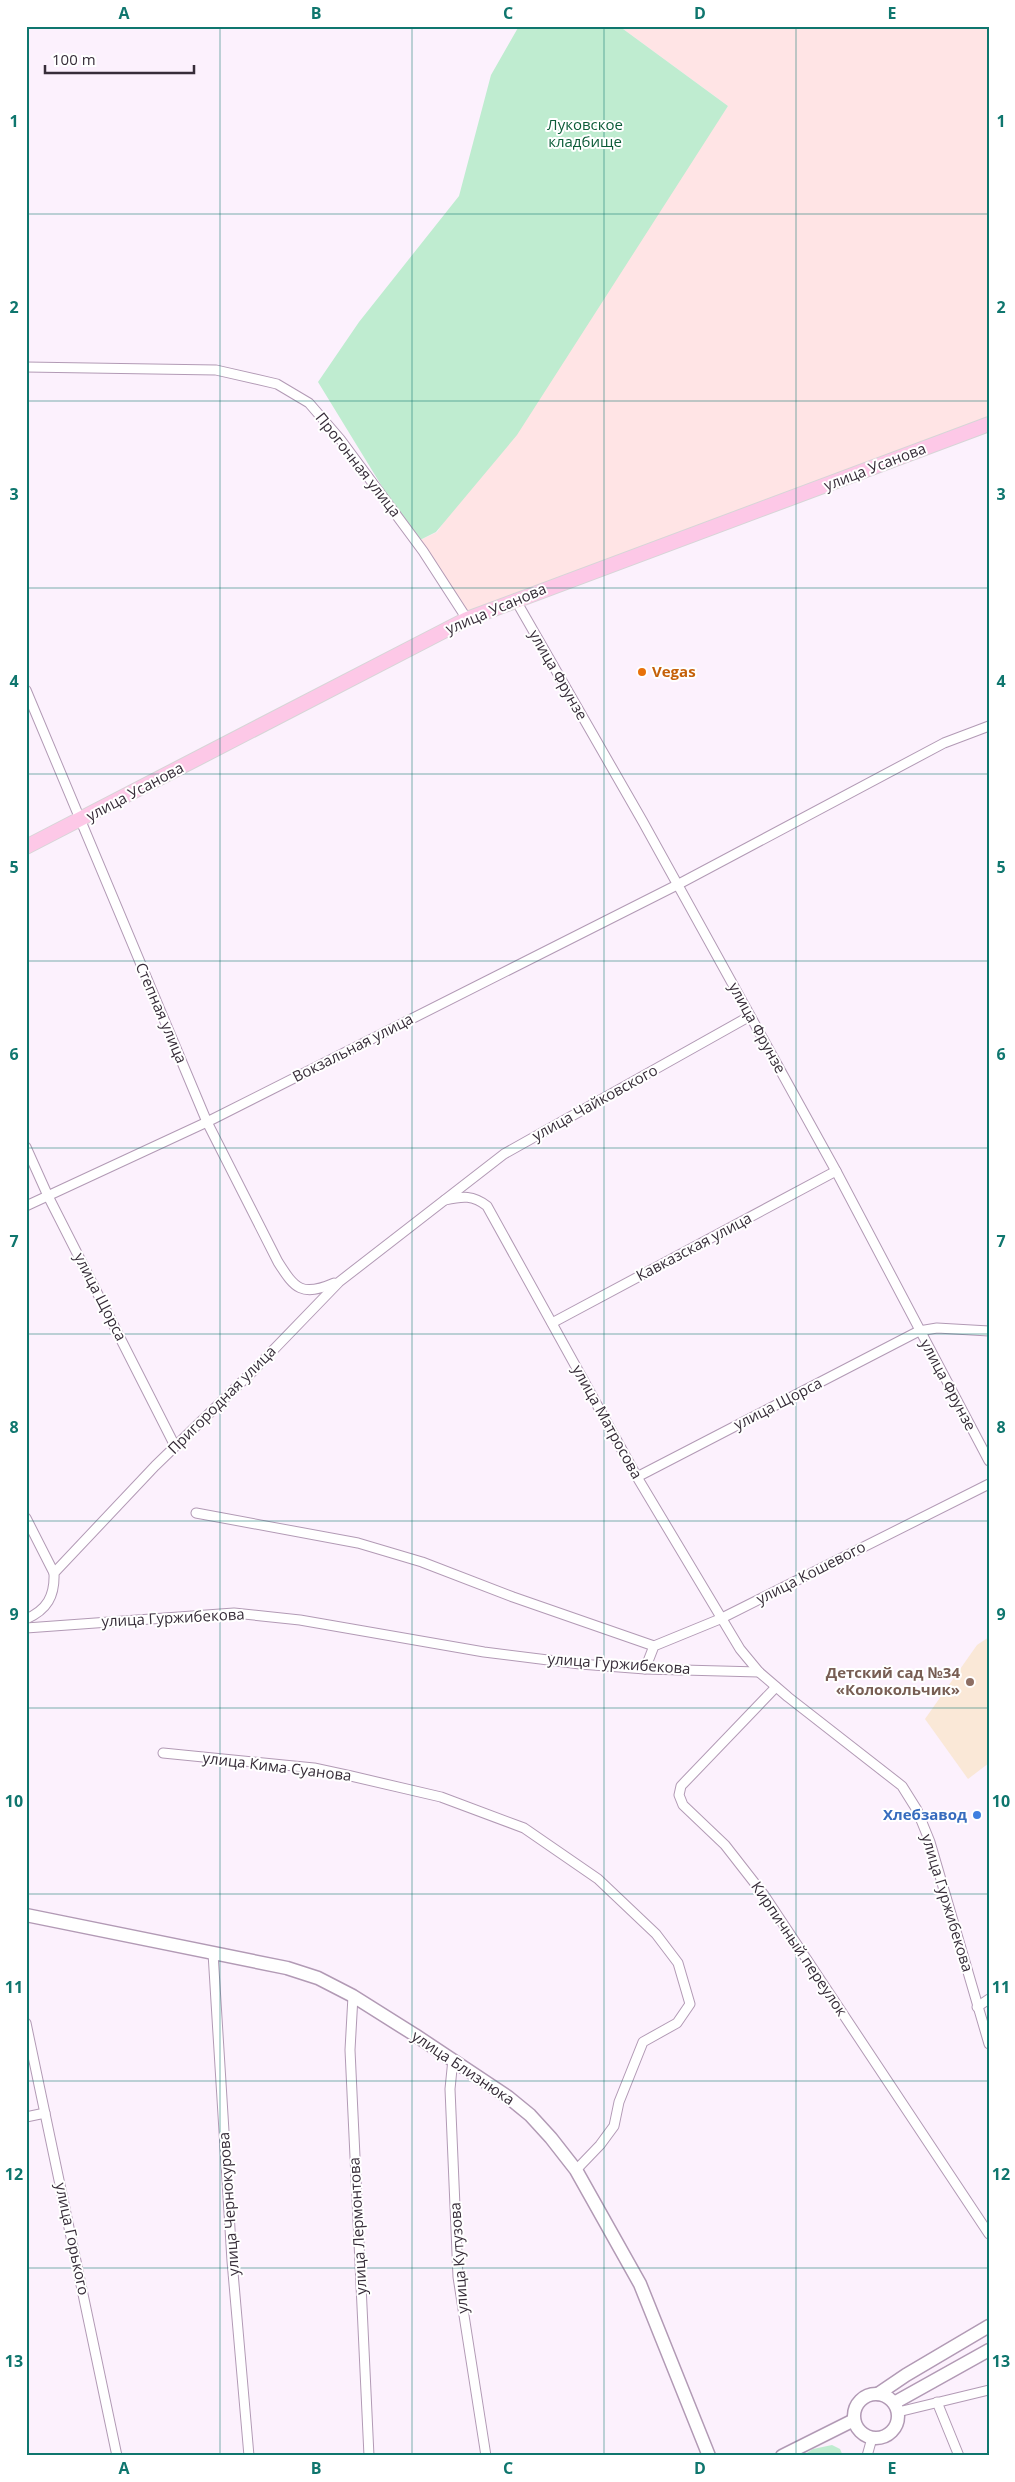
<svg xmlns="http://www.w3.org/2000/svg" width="1015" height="2482" font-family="'Open Sans',sans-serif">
	<rect width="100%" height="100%" fill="#fcf1fd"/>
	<polygon fill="#ffe4e5" points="619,26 989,26 989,424 467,619 416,542 437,532 728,106"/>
	<polygon fill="#fae8d7" points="989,1637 989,1763 968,1779 925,1719 977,1645"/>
	<g fill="#bfecd0">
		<polygon points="519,26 619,26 728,106 517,435 436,532 416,542 318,382 359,322 459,196 491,75"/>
		<polygon points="832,2445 840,2449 843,2456 802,2456 813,2449"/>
	</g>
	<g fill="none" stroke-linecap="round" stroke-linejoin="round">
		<g stroke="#b29ab5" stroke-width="11">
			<g id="street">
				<polyline points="26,367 216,370 277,384 309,403 340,439 423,551 467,619"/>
				<polyline points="515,599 643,822 836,1171 989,1461"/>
				<path d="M26,690L207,1122L278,1262C295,1289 302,1297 334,1283"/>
				<polyline points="26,1147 48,1196 175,1446"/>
				<path d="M445,1200C463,1196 473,1195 487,1206L637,1477L740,1649L759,1672L788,1697L902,1786L917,1810L930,1842L989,2044"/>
				<polyline points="26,1206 207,1122 677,885 944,743 989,726"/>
				<polyline points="552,1323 836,1171"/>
				<polyline points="637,1477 919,1331 937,1328 989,1331"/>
				<polyline points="196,1513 358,1543 422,1562 513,1597 654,1646"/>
				<polyline points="26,1518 54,1573"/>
				<path d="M26,1619C47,1610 55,1596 54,1573L155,1466L253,1371L339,1282L504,1154L750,1016"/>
				<polyline points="26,1628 234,1613 300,1620 484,1652 580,1664 645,1669 759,1672"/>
				<polyline points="645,1669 654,1646 720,1619 989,1484"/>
				<polyline points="776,1687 681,1786 679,1795 683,1805 725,1845 764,1895 989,2234"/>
				<polyline points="163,1753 314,1768 351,1776 441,1797 524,1828 598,1879 656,1934 678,1963 690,2004 677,2023 643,2042 619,2102 614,2126 600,2145 576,2170"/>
				<polyline points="213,1953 232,2261 249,2456"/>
				<polyline points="353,1996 350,2050 369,2456"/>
				<polyline points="977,2007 989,1999"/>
				<polyline points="26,2023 117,2456"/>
				<polyline points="453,2059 450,2089 458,2277 486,2456"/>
				<polyline points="26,2117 45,2113"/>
				<polyline points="937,2402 959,2456"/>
				<polyline points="898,2412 989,2390"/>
				<polyline points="867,2456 872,2438"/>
			</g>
		</g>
		<g stroke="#b29ab5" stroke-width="15">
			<g id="secondary">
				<polyline points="26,1915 287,1968 318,1978 353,1996 415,2035 508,2097 530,2115 551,2138 576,2170 640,2284 709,2456"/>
				<circle cx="876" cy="2416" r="22"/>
				<polyline points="878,2394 906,2375 989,2326"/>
				<polyline points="894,2403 989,2350"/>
				<polyline points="782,2456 854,2420"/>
			</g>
		</g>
		<g stroke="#d7d5d7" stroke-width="16">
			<polyline id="primary" points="26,847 467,619 989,424"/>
		</g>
		<use href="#street" stroke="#fff" stroke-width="9"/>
		<use href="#secondary" stroke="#fff" stroke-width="12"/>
		<use href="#primary" stroke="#fdc8e7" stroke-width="14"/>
	</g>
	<path fill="none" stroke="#0f766e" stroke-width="1" stroke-opacity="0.55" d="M220,26V2456M412,26V2456M604,26V2456M796,26V2456M26,214H989M26,401H989M26,588H989M26,774H989M26,961H989M26,1148H989M26,1334H989M26,1521H989M26,1708H989M26,1894H989M26,2081H989M26,2268H989"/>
	<circle fill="#e8710a" stroke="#fff" stroke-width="2" cx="642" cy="672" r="5"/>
	<circle fill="#8d6e63" stroke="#fff" stroke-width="2" cx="970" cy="1682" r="5"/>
	<circle fill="#3f7fe0" stroke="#fff" stroke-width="2" cx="977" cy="1815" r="5"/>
	<g text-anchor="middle" stroke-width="4" stroke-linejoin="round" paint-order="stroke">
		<g font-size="15" fill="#0c5c38" stroke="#fff">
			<text x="585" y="130">Луковское<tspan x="585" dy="17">кладбище</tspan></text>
		</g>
		<g font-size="15" fill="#372d39" stroke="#fff">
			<text transform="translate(358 465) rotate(52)" y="5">Прогонная улица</text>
			<text transform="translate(875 467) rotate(-21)" y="5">улица Усанова</text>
			<text transform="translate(496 609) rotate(-23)" y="5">улица Усанова</text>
			<text transform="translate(558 675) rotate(60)" y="5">улица Фрунзе</text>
			<text transform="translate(135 792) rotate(-28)" y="5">улица Усанова</text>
			<text transform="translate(161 1013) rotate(67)" y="5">Степная улица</text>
			<text transform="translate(757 1028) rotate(61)" y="5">улица Фрунзе</text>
			<text transform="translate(353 1048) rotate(-27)" y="5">Вокзальная улица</text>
			<text transform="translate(595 1103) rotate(-29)" y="5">улица Чайковского</text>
			<text transform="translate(694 1247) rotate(-28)" y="5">Кавказская улица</text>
			<text transform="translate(100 1297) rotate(63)" y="5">улица Щорса</text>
			<text transform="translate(948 1385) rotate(62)" y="5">улица Фрунзе</text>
			<text transform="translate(222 1400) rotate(-45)" y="5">Пригородная улица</text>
			<text transform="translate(778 1404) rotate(-27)" y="5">улица Щорса</text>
			<text transform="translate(607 1422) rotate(61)" y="5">улица Матросова</text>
			<text transform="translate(811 1573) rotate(-27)" y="5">улица Кошевого</text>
			<text transform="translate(173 1618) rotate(-3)" y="5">улица Гуржибекова</text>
			<text transform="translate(619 1664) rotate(4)" y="5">улица Гуржибекова</text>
			<text transform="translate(277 1767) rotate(7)" y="5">улица Кима Суанова</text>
			<text transform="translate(947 1903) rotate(73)" y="5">улица Гуржибекова</text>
			<text transform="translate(799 1949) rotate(56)" y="5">Кирпичный переулок</text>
			<text transform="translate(463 2068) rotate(34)" y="5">улица Близнюка</text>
			<text transform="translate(229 2204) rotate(-94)" y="5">улица Чернокурова</text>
			<text transform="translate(358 2226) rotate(-93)" y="5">улица Лермонтова</text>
			<text transform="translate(72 2239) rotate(78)" y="5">улица Горького</text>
			<text transform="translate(459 2258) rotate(-94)" y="5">улица Кутузова</text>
		</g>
		<g font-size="15" font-weight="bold" fill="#c56008" stroke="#fff" text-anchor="start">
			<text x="652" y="677">Vegas</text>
		</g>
		<g font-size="15" font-weight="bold" fill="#785e54" stroke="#fff" text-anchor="end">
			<text x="960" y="1678">Детский сад №34<tspan x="960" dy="17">«Колокольчик»</tspan></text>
		</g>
		<g font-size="15" font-weight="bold" fill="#366cbe" stroke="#fff" text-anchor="end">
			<text x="967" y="1820">Хлебзавод</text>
		</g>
	</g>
	<rect width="1015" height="2482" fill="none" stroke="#ffffff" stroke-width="55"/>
	<path d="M45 65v8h149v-8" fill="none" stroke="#372d39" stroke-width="2.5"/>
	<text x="52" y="65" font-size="15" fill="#372d39" stroke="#ffffff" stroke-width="4" paint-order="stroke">100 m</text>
	<rect x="28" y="28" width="960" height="2426" fill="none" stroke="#0f766e" stroke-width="2"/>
	<g font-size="16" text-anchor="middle" font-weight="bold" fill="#0f766e">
		<text x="124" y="19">A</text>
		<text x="316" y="19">B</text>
		<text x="508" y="19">C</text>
		<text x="700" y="19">D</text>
		<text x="892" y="19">E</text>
		<text x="14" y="127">1</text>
		<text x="1001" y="127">1</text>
		<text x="14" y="313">2</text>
		<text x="1001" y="313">2</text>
		<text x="14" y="500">3</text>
		<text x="1001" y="500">3</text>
		<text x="14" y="687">4</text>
		<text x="1001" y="687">4</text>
		<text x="14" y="873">5</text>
		<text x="1001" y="873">5</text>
		<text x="14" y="1060">6</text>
		<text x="1001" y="1060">6</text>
		<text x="14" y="1247">7</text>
		<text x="1001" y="1247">7</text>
		<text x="14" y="1433">8</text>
		<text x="1001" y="1433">8</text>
		<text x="14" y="1620">9</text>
		<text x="1001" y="1620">9</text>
		<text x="14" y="1807">10</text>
		<text x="1001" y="1807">10</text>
		<text x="14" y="1993">11</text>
		<text x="1001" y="1993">11</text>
		<text x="14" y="2180">12</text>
		<text x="1001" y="2180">12</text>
		<text x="14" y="2367">13</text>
		<text x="1001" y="2367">13</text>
		<text x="124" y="2474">A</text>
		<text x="316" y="2474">B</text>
		<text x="508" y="2474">C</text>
		<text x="700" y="2474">D</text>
		<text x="892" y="2474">E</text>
	</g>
</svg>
